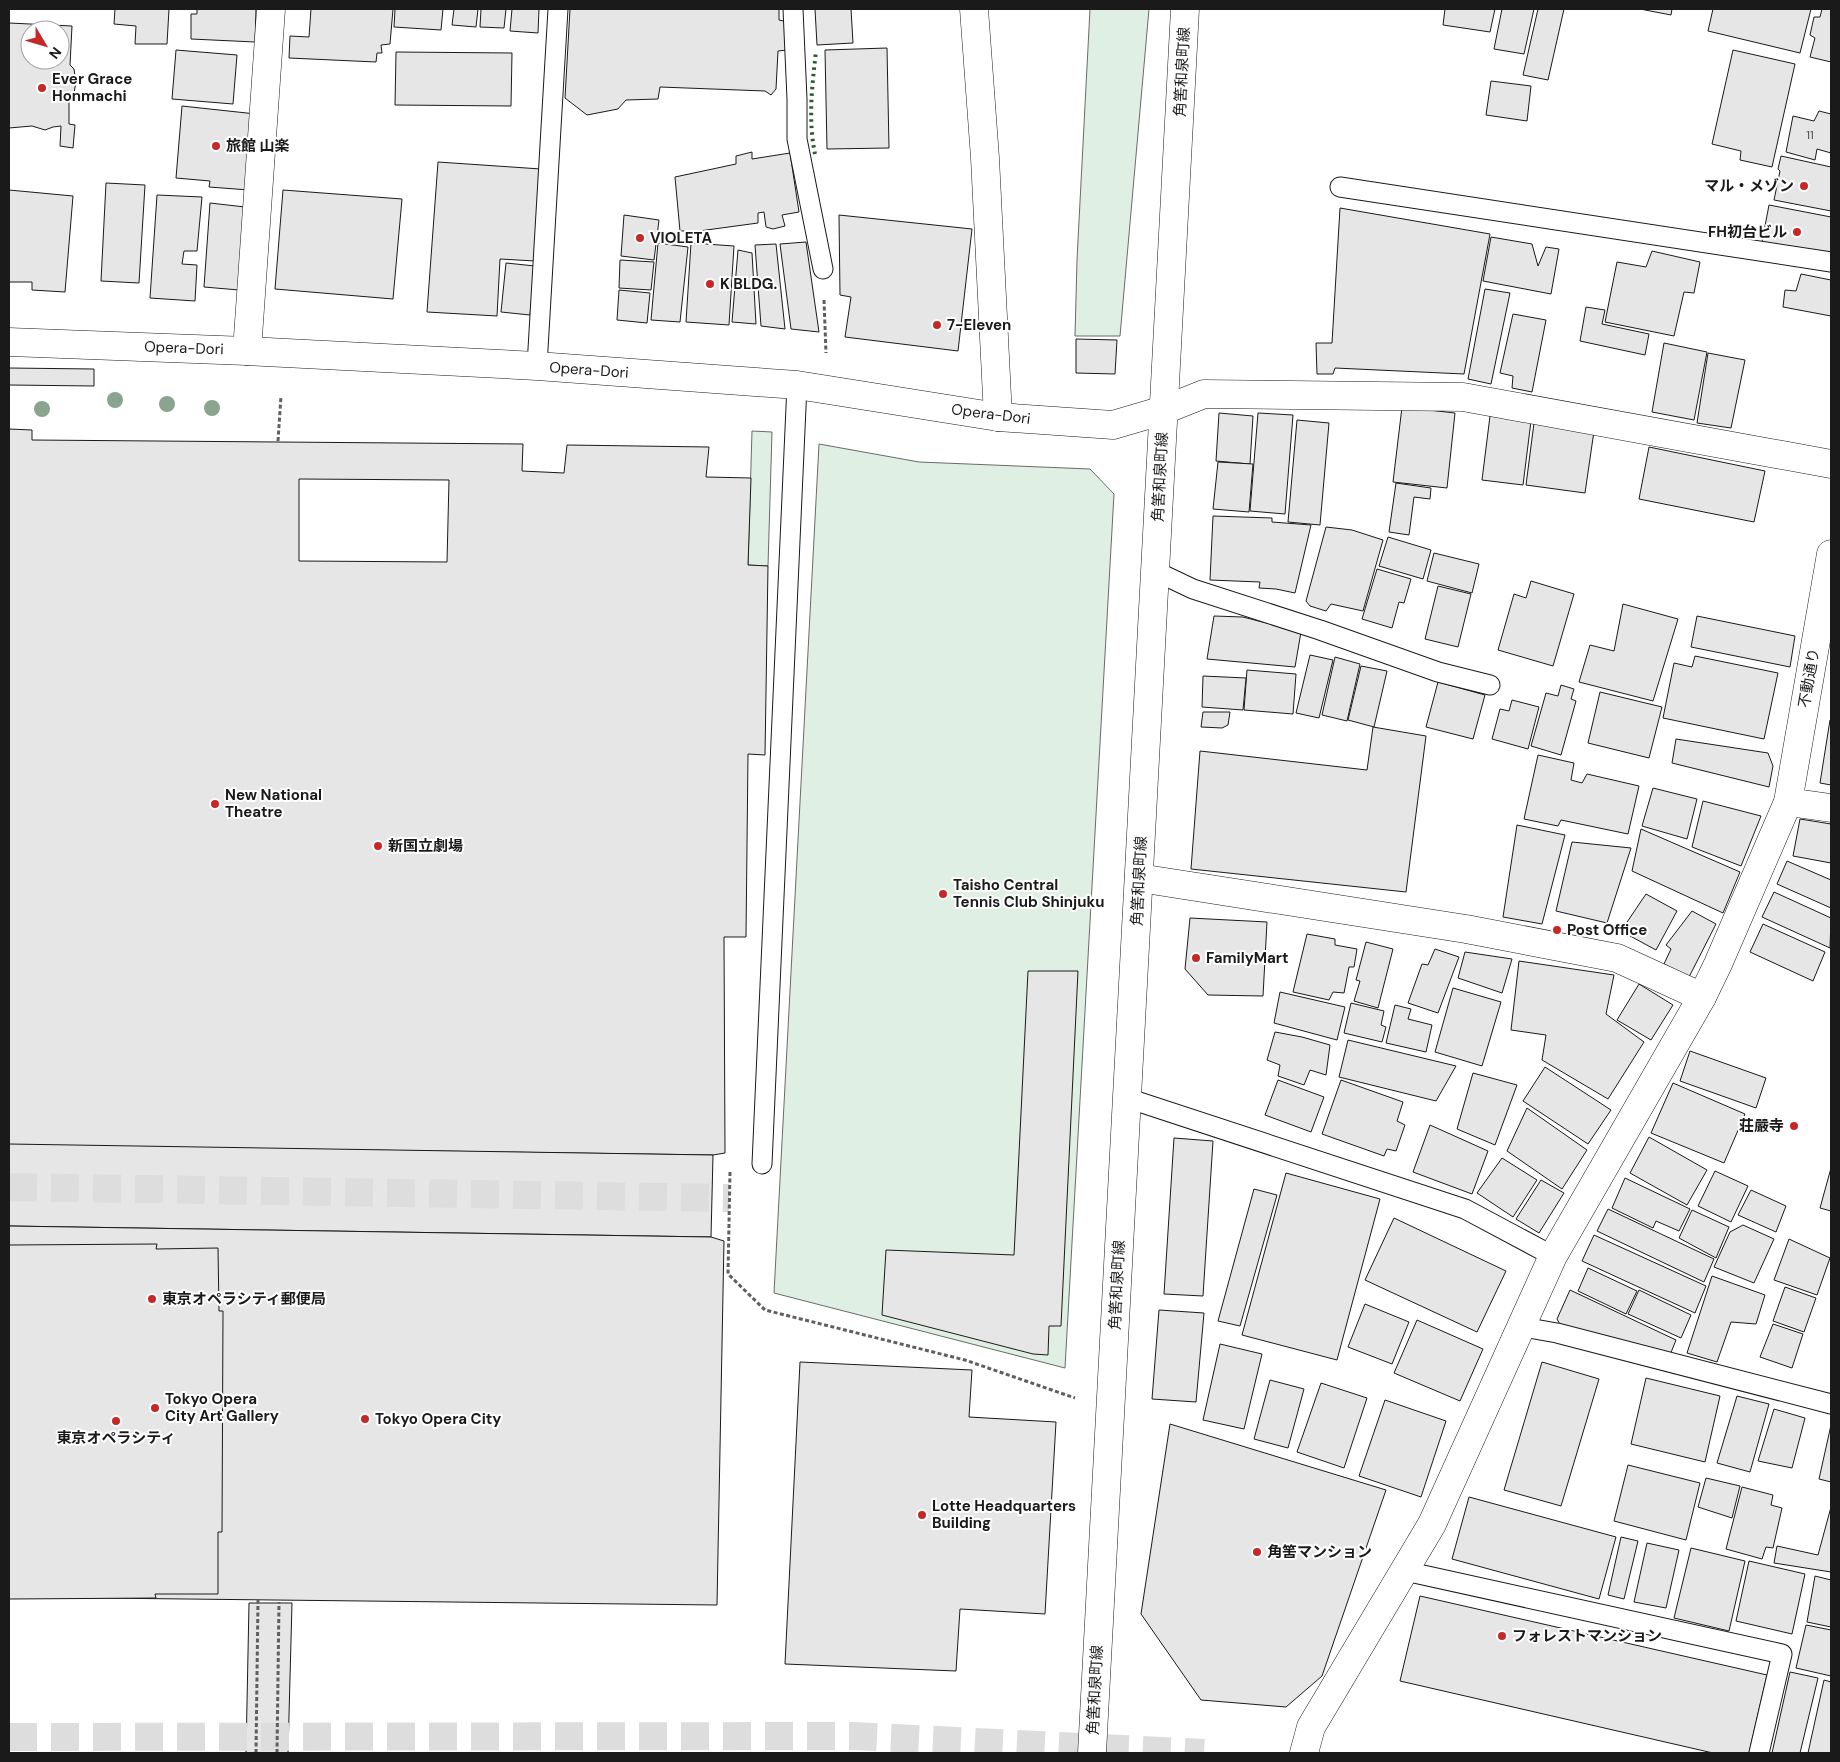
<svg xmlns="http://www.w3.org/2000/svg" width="1840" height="1762" font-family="'DM Sans','Noto Sans JP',sans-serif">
	<rect width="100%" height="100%" fill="#fff"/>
	<g fill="#e0efe3" stroke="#6a6a6a">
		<polygon points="1090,9 1149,9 1120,336 1075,336 1077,260"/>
		<polygon points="752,431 772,432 768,566 748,565"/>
		<polygon points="819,444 919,462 1090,469 1114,494 1065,1368 774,1293"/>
	</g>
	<g fill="#e6e6e6" stroke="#1a1a1a" fill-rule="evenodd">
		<polygon points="115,9 169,9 167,44 135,44 136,26 114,24"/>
		<polygon points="197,9 256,9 255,42 191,39 191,14 197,14"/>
		<polygon points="311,9 393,9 390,44 381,45 382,53 377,53 376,62 289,58 290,36 309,37"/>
		<polygon points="395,9 443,9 441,30 394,27"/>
		<polygon points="454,9 478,9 476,27 452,25"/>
		<polygon points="481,9 506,9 504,28 480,27"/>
		<polygon points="512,9 539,9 538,33 510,31"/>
		<polygon points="570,9 779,9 779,20 788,22 787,50 778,51 776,89 771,95 765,91 660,87 658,99 626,100 618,109 587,115 565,98"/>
		<polygon points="815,9 851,9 853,43 817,45"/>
		<polygon points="1445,9 1495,9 1490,32 1443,25"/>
		<polygon points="1502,9 1534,9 1524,54 1494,49"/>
		<polygon points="1538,9 1564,9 1548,80 1523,75"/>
		<polygon points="1640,9 1672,9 1671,15"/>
		<polygon points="1713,9 1811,9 1800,53 1708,31"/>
		<polygon points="1822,9 1831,9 1831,62 1810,57 1815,38 1810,35 1814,17 1820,17"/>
		<path d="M9,23L72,26L70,65L74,69L76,82L74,93L69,101V124L75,125L73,148L60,146L61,126L53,127L45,130L32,126L9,128ZM30,30H60V60H30Z"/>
		<polygon points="887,48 889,148 827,149 825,50"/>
		<polygon points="176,50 237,55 233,104 172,99"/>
		<polygon points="1733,50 1795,64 1772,167 1740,160 1741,151 1712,144"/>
		<polygon points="396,52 512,53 511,106 395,105"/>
		<polygon points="1491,81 1531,86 1527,121 1486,115"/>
		<polygon points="182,106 256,114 249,190 209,187 210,181 176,178"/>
		<polygon points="1819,111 1831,114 1831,153 1817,149 1815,160 1786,152 1793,116 1814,121"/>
		<polygon points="752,152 752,159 790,153 799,212 782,215 785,226 773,229 766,227 764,212 758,213 758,223 699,231 680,231 675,177 736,164 736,156"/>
		<polygon points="1781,156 1831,167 1831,211 1774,200 1780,171 1778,169"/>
		<polygon points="438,162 541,169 535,261 500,259 497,316 427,312"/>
		<polygon points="106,183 145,185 139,283 101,281"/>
		<polygon points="9,190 73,196 65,292 32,290 32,282 9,282"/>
		<polygon points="283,190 402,199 393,299 275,289"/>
		<polygon points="157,195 202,197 197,251 184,251 182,264 197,265 195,301 150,298"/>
		<polygon points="210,203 245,207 239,290 204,287"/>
		<polygon points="1769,205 1831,217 1831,259 1761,247"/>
		<polygon points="1340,208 1490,234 1464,374 1335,368 1333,374 1317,374 1316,343 1332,343"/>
		<polygon points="624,215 659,220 654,260 621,256"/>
		<polygon points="839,215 972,229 958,351 845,337 851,297 840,295"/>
		<polygon points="1491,237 1532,244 1538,266 1546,247 1559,249 1551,294 1483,281"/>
		<polygon points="806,242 819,332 791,329 780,244"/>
		<polygon points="658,243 688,247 680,322 651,320"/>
		<polygon points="691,243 734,246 729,325 686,322"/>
		<polygon points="776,244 785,329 761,326 755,245"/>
		<polygon points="738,250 752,253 756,324 732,322"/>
		<polygon points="1652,251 1700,262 1694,293 1684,292 1674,336 1605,322 1617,262 1646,267"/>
		<polygon points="620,260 654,262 651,290 619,288"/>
		<polygon points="506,263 535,266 530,315 501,312"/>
		<polygon points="1801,274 1831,280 1831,316 1783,307 1785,290 1796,291"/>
		<polygon points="1485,289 1510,293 1491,384 1468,379"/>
		<polygon points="619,290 650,293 647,323 617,320"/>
		<polygon points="1586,307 1605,310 1602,324 1649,334 1645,355 1580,341"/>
		<polygon points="1513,314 1546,320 1532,392 1512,388 1513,376 1500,373"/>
		<polygon points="1076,339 1117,340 1115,374 1076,373"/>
		<polygon points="1664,343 1707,352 1694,420 1652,412"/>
		<polygon points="1708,353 1745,360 1731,428 1697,423"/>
		<polygon points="9,368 94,369 94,386 9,385"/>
		<polygon points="1402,407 1455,413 1447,488 1393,482"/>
		<polygon points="1219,413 1253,416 1250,464 1216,461"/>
		<polygon points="1258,413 1293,415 1285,514 1250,511"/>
		<polygon points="1490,416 1531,421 1523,485 1482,480"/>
		<polygon points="1297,420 1329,423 1320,525 1288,522"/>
		<polygon points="1534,423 1594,431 1585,493 1526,485"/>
		<path d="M9,429L32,430V440L523,444L522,471L564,473L567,445L709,447L706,477L751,478L748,565L768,566L765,755L748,754L746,937H724L725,1153L713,1155L9,1145ZM299,479L449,480L447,562L299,561Z"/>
		<polygon points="1649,447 1765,471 1754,522 1639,499"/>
		<polygon points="1218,462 1253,464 1249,512 1213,509"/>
		<polygon points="1396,483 1431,488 1430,499 1414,497 1409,535 1389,532"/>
		<polygon points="1213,516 1272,518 1272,522 1311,525 1295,593 1276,589 1259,588 1260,582 1210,580"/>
		<polygon points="1326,527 1352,530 1383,540 1363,611 1331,604 1326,611 1310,606 1306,601"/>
		<polygon points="1388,537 1431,550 1423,579 1379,566"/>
		<polygon points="1434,553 1479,564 1472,593 1427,581"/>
		<polygon points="1377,569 1411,579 1404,603 1399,602 1392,628 1362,619"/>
		<polygon points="1531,581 1574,594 1553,666 1498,650 1514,594 1526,598"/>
		<polygon points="1438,586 1471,594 1458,647 1425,639"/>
		<polygon points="1623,604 1678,619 1653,701 1579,682 1590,645 1614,651"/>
		<polygon points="1214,616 1243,617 1301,632 1295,667 1207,659"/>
		<polygon points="1697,616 1795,636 1790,667 1691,647"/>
		<polygon points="1310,655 1333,660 1319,718 1296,713"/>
		<polygon points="1695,656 1778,673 1764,739 1663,718 1674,663 1692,667"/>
		<polygon points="1335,657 1360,664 1347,721 1322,715"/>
		<polygon points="1361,666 1387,671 1374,727 1348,720"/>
		<polygon points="1247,670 1296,674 1293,714 1244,710"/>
		<polygon points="1203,676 1246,678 1243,710 1202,707"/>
		<polygon points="1438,682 1485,695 1473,739 1426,727"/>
		<polygon points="1561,685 1574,689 1571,699 1576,701 1561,755 1531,746 1546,693 1558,696"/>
		<polygon points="1600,692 1662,707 1649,758 1588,743"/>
		<polygon points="1512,700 1539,707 1528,749 1492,739 1500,709 1509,711"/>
		<polygon points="1203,712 1230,712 1228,725 1222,728 1201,727"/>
		<polygon points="1830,720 1831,720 1831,785 1820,783"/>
		<polygon points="1373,727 1426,736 1406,892 1191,869 1200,751 1367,770"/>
		<polygon points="1676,739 1768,753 1773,766 1769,787 1672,763"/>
		<polygon points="1538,755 1574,763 1571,780 1582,783 1587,774 1639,786 1628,834 1561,820 1558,826 1524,819"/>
		<polygon points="1653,788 1697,799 1687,839 1642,826"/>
		<polygon points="1703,801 1761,816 1741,866 1692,847"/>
		<polygon points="1800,819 1831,824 1831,863 1793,856"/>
		<polygon points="1517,825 1565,835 1542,924 1503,917"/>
		<polygon points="1641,829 1740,872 1723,913 1632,871"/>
		<polygon points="1572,842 1631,848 1607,923 1556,911"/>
		<polygon points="1787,861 1831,880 1831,908 1777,884"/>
		<polygon points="1774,892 1831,918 1830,948 1762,917"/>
		<polygon points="1646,894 1677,911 1656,950 1621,931"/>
		<polygon points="1692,911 1716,924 1689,977 1664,964 1671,949 1666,945"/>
		<polygon points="1190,918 1267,922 1263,996 1208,995 1185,969"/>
		<polygon points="1763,924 1825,952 1813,981 1750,952"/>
		<polygon points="1307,934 1335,939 1335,945 1357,949 1354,967 1349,967 1344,993 1333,992 1329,1000 1293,992"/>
		<polygon points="1366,942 1393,949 1378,1008 1354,1001 1360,981 1356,980"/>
		<polygon points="1435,949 1459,957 1438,1013 1408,1003 1422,964 1428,965"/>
		<polygon points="1465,952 1512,959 1502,993 1458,978"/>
		<polygon points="1519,961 1614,975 1606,1014 1644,1042 1608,1099 1542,1060 1546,1035 1511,1030"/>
		<polygon points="1028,971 1078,971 1061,1326 1049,1326 1048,1355 1033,1354 882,1315 886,1250 1014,1255"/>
		<polygon points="1639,984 1673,1005 1651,1040 1617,1020"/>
		<polygon points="1453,988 1501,1002 1482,1066 1435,1052"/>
		<polygon points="1280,992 1345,1007 1337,1040 1274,1023"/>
		<polygon points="1351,1003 1384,1011 1381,1025 1386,1027 1382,1042 1344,1033"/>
		<polygon points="1395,1005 1411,1009 1408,1019 1432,1025 1426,1052 1386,1043"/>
		<polygon points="1275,1032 1302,1037 1330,1045 1326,1075 1310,1070 1304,1085 1278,1076 1280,1065 1267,1060"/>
		<polygon points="1348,1040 1456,1066 1436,1101 1339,1077"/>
		<polygon points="1690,1051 1766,1078 1756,1108 1680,1081"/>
		<polygon points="1545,1067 1611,1110 1588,1144 1523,1101"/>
		<polygon points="1473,1073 1517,1085 1495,1145 1457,1129"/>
		<polygon points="1278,1080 1324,1097 1311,1132 1265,1115"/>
		<polygon points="1341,1080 1403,1102 1397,1121 1405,1125 1396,1151 1387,1149 1384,1156 1322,1134"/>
		<polygon points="1673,1083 1745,1114 1724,1163 1651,1133"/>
		<polygon points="1527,1108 1587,1150 1562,1189 1507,1151"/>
		<polygon points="1430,1125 1488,1151 1472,1194 1413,1172"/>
		<polygon points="1649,1137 1707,1170 1687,1205 1630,1173"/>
		<polygon points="1174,1138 1213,1141 1203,1296 1164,1294"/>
		<polygon points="9,1144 713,1155 711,1237 9,1226"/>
		<polygon points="1502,1158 1537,1180 1513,1217 1477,1193"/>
		<polygon points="1831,1168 1831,1211 1820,1208"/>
		<polygon points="1715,1171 1748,1186 1731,1222 1698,1206"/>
		<polygon points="1286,1173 1380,1199 1337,1360 1242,1335"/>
		<polygon points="1625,1178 1690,1209 1679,1231 1656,1221 1653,1228 1612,1208"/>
		<polygon points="1541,1180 1564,1193 1539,1233 1516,1219"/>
		<polygon points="1254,1189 1277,1195 1240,1326 1218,1321"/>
		<polygon points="1751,1190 1786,1206 1776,1232 1738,1215"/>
		<polygon points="1608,1209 1714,1259 1704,1282 1597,1231"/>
		<polygon points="1692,1210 1729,1227 1716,1258 1679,1238"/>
		<polygon points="1394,1218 1506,1271 1477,1332 1365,1280"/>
		<polygon points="1743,1225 1774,1239 1754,1283 1714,1267 1730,1232"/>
		<polygon points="9,1226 711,1237 724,1241 717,1605 9,1597"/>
		<polygon points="1594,1235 1706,1286 1695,1313 1582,1261"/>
		<polygon points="1789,1239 1830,1258 1817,1295 1774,1280"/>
		<polygon points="157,1244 156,1249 218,1248 219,1311 223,1311 222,1532 218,1532 218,1594 155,1594 156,1598 9,1599 9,1245"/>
		<polygon points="1588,1268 1637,1291 1626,1314 1578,1291"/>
		<polygon points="1712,1276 1765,1295 1756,1324 1731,1322 1717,1362 1687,1353"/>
		<polygon points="1785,1287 1816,1298 1804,1332 1773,1321"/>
		<polygon points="1570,1290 1676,1340 1670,1355 1563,1330 1557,1319"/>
		<polygon points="1639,1290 1691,1315 1681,1338 1628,1314"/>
		<polygon points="1365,1304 1409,1322 1392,1364 1348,1347"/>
		<polygon points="1159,1310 1204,1313 1196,1402 1152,1399"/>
		<polygon points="1417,1320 1483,1349 1460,1401 1394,1373"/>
		<polygon points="1773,1324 1803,1334 1792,1368 1760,1357"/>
		<polygon points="1220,1344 1262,1354 1244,1429 1203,1420"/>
		<polygon points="800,1362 972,1370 969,1417 1056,1422 1045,1614 960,1609 956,1671 785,1664"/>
		<polygon points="1542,1362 1599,1379 1561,1506 1504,1490"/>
		<polygon points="1646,1378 1720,1396 1705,1462 1631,1444"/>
		<polygon points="1270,1380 1304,1389 1288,1448 1254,1439"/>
		<polygon points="1321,1383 1367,1398 1344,1468 1297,1452"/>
		<polygon points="1737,1396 1769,1404 1750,1472 1717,1463"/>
		<polygon points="1385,1400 1446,1421 1421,1497 1359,1476"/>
		<polygon points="1774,1409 1805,1418 1792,1468 1758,1461"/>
		<polygon points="1170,1424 1386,1490 1322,1676 1286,1707 1201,1700 1141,1614"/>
		<polygon points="1831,1425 1831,1482 1819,1479"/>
		<polygon points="1628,1465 1700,1483 1686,1540 1614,1521"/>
		<polygon points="1706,1478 1740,1486 1732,1518 1698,1507"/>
		<polygon points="1742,1487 1773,1495 1771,1505 1782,1508 1773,1548 1766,1547 1762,1559 1726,1549"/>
		<polygon points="1469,1497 1616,1537 1599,1599 1452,1559"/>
		<polygon points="1831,1507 1831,1572 1774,1563 1777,1546 1818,1555"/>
		<polygon points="1621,1537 1638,1541 1624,1599 1608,1595"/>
		<polygon points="1647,1543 1679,1550 1666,1608 1634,1602"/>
		<polygon points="1691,1548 1745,1561 1729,1631 1674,1618"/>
		<polygon points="1749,1561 1805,1574 1792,1634 1736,1621"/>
		<polygon points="1815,1576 1831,1580 1831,1627 1807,1622"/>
		<polygon points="1420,1596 1767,1675 1749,1753 1713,1753 1400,1681"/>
		<polygon points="249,1603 292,1603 288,1753 246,1753"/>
		<polygon points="1806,1625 1831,1630 1831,1676 1796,1668"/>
		<polygon points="1790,1672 1818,1678 1800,1753 1772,1753"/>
		<polygon points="1824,1680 1831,1682 1831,1753 1808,1753"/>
	</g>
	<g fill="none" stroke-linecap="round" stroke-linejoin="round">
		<polyline stroke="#ddd" stroke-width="28" stroke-dasharray="28 14" stroke-linecap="butt" points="9,1187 729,1198"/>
		<polyline stroke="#ddd" stroke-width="28" stroke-dasharray="28 14" stroke-linecap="butt" points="9,1737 854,1736 1204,1753"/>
		<g stroke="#1a1a1a" stroke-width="21">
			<g id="service">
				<polyline points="793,9 797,99 797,139 823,269"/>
				<polyline points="1340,187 1831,262"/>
				<polyline points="537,366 558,9"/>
				<polyline points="1155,571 1193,589 1320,630 1438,672 1490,685"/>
				<polyline points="1127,1098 1465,1209 1553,1256"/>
				<polyline points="762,1164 797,385"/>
				<polyline points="1523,1327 1557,1333 1831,1404"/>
				<polyline points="1405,1571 1782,1654 1759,1753"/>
			</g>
		</g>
		<g stroke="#1a1a1a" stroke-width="29">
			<g id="minor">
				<polyline points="974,9 985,158 998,417"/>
				<polyline points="247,351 271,9"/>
				<polyline points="1164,410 1204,394 1463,397 1831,464"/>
				<polyline points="1831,554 1788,802 1831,808"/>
				<polyline points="1139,878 1466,929 1617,958 1702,997"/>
			</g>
		</g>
		<g stroke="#1a1a1a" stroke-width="29">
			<polyline id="tertiary" points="1304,1753 1311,1727 1432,1524 1553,1256 1702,997 1718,964 1788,802"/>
		</g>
		<g stroke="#1a1a1a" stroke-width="29">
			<g id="secondary">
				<polyline points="9,342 247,351 537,366 797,385 998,417 1113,425 1164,410"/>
				<polyline points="1092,1753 1185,9"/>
			</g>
		</g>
		<g stroke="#5f5f5f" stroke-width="3" stroke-dasharray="4 2.5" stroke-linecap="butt">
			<polyline points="824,300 826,353"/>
			<polyline points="278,441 281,396"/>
			<polyline points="730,1172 728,1274 765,1310 965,1360 1075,1398"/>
		</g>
		<use href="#service" stroke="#fff" stroke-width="19"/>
		<use href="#minor" stroke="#fff" stroke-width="28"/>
		<use href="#tertiary" stroke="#fff" stroke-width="28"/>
		<use href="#secondary" stroke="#fff" stroke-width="28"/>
		<g stroke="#5f5f5f" stroke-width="3" stroke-dasharray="4 2.5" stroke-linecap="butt">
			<polyline points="256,1753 258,1600"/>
			<polyline points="277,1753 279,1602"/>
		</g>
		<path stroke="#2b5a34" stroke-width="4" stroke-dasharray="2.5 4" stroke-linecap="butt" d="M815,154C808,120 812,86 816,51"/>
	</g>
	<g fill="#8aa48f">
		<circle cx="115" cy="400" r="8"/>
		<circle cx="167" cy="404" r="8"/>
		<circle cx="212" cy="408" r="8"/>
		<circle cx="42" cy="409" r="8"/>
	</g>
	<g fill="#c62828" stroke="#fff" stroke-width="2">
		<circle cx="42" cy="88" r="5"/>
		<circle cx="216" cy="146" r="5"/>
		<circle cx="1804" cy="186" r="5"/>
		<circle cx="1797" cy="232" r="5"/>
		<circle cx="640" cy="238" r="5"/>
		<circle cx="710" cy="284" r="5"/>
		<circle cx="937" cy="325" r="5"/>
		<circle cx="215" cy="804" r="5"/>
		<circle cx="378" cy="846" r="5"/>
		<circle cx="943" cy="894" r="5"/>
		<circle cx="1557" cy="930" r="5"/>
		<circle cx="1196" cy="958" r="5"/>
		<circle cx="1794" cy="1126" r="5"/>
		<circle cx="152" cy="1299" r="5"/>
		<circle cx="155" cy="1408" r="5"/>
		<circle cx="365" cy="1419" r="5"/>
		<circle cx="116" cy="1421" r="5"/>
		<circle cx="922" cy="1515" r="5"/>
		<circle cx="1257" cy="1552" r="5"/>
		<circle cx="1502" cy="1636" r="5"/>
	</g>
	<g text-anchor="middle" stroke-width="4" stroke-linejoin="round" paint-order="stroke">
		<g font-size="12" fill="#4d4d4d">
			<text x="1810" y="139">11</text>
		</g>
		<g font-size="15" fill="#1a1a1a" stroke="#fff">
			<text transform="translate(1182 72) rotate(-87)" y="5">角筈和泉町線</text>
			<text transform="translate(184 348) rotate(2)" y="5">Opera-Dori</text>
			<text transform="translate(589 370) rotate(4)" y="5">Opera-Dori</text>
			<text transform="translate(991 414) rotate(7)" y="5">Opera-Dori</text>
			<text transform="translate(1160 477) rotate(-87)" y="5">角筈和泉町線</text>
			<text transform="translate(1809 678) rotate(-80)" y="5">不動通り</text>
			<text transform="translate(1139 881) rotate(-87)" y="5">角筈和泉町線</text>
			<text transform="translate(1117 1285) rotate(-87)" y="5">角筈和泉町線</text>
			<text transform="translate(1095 1690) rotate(-87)" y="5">角筈和泉町線</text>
		</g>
		<g font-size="15" font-weight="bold" fill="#1a1a1a" stroke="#fff" text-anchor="start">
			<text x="52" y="84">Ever Grace<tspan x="52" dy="17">Honmachi</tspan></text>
			<text x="226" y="151">旅館 山楽</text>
			<text x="1794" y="191" text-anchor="end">マル・メゾン</text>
			<text x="1787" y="237" text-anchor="end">FH初台ビル</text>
			<text x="650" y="243">VIOLETA</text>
			<text x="720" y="289">K BLDG.</text>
			<text x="947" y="330">7-Eleven</text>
			<text x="225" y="800">New National<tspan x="225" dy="17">Theatre</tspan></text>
			<text x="388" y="851">新国立劇場</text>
			<text x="953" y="890">Taisho Central<tspan x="953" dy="17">Tennis Club Shinjuku</tspan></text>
			<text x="1567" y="935">Post Office</text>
			<text x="1206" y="963">FamilyMart</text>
			<text x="1784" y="1131" text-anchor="end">荘嚴寺</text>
			<text x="162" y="1304">東京オペラシティ郵便局</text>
			<text x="165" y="1404">Tokyo Opera<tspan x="165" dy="17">City Art Gallery</tspan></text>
			<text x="375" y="1424">Tokyo Opera City</text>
			<text x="116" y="1443" text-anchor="middle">東京オペラシティ</text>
			<text x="932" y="1511">Lotte Headquarters<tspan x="932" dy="17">Building</tspan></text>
			<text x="1267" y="1557">角筈マンション</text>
			<text x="1512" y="1641">フォレストマンション</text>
		</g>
	</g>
	<rect width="1840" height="1762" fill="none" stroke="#1a1a1a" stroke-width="20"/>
	<g transform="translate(45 45) rotate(128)"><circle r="24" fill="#ffffff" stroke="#a3a3a3"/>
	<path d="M0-4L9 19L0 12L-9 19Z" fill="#c62828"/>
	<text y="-8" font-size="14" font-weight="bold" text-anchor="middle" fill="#1a1a1a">N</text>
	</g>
</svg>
